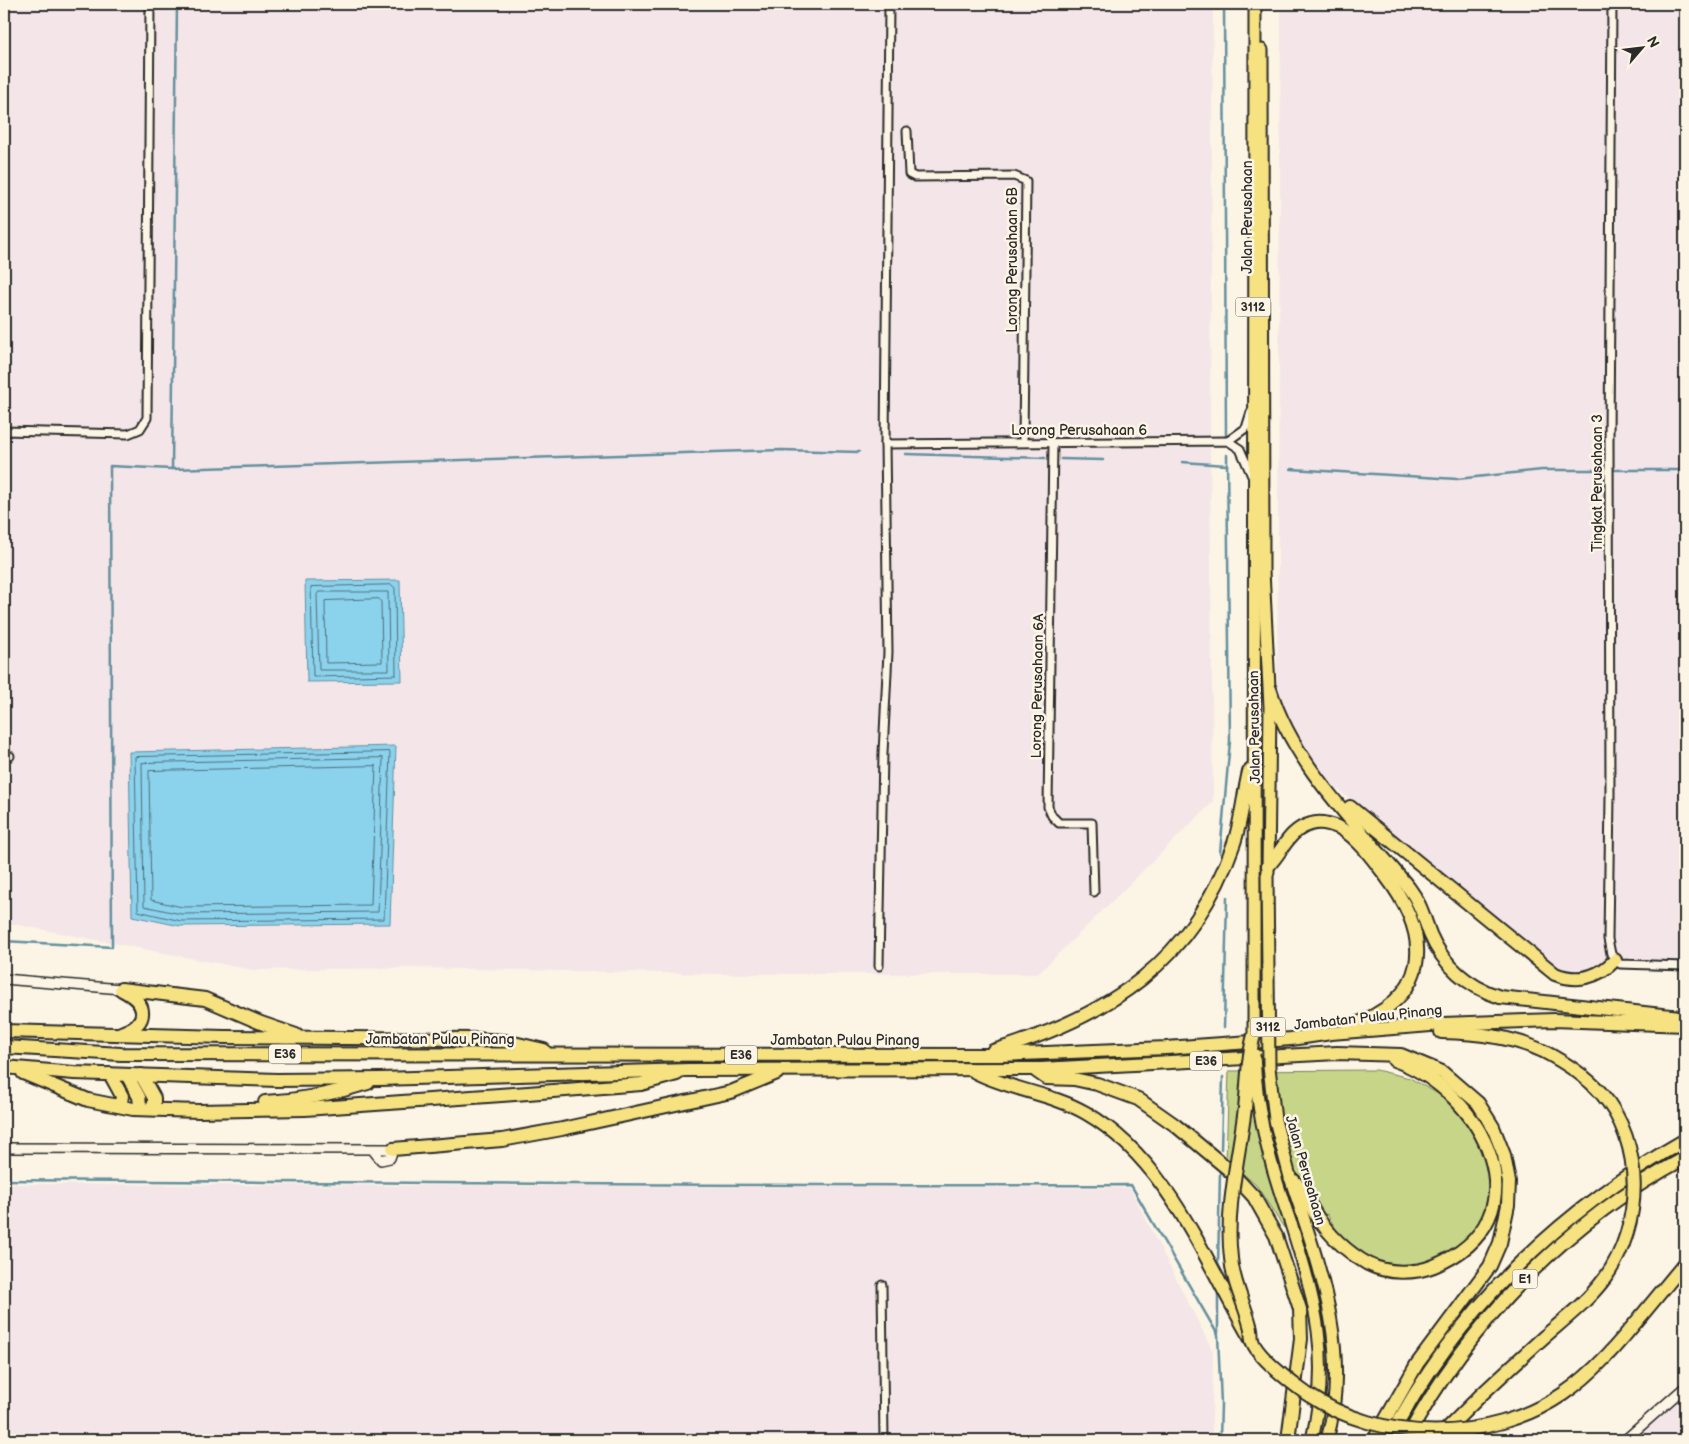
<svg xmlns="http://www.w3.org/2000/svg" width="1689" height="1444" font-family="'Balsamiq Sans',sans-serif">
	<rect width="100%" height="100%" fill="#fcf5e5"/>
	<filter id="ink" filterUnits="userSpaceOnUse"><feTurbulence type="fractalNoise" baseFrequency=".02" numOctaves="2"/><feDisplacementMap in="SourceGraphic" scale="10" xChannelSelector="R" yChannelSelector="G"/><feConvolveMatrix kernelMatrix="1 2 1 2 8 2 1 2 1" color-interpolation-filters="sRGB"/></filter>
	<g filter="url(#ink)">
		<g fill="#f4e6e8">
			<polygon points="4,4 1213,4 1210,429 1213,802 1038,974 712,974 409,968 252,970 18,925 4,925"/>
			<polygon points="1281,4 1685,4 1685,969 1562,971 1331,784 1298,742 1277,692"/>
			<polygon points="4,1184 1130,1188 1213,1351 1212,1440 4,1440"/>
			<polygon points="1685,1388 1685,1440 1621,1440"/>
		</g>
		<polygon fill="#c7d588" stroke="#79805a" points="1376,1070 1410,1078 1440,1095 1468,1120 1492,1174 1486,1214 1462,1246 1427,1264 1407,1266 1387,1264 1368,1257 1351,1246 1337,1231 1327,1214 1284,1228 1256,1185 1226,1159 1229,1071"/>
		<g fill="#8bd2ed" stroke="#658f9f">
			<polygon points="400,580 402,681 307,682 305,581"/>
			<polygon points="396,746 390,924 180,926 132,916 129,752"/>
		</g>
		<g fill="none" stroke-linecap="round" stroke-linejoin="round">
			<g stroke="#516e79" stroke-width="1">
				<polygon points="392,585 395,588 396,675 313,677 311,587"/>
				<polygon points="319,592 388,592 389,670 319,670 317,595"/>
				<polygon points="379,599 381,602 382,662 326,663 325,601"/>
				<polygon points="390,752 384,919 181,921 138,911 135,757"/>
				<polygon points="383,758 378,912 181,914 144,906 142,763"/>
				<polygon points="376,766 371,905 182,907 151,900 149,771"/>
			</g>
			<g stroke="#658f9f" stroke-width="2.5">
				<polyline points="1224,4 1226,436"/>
				<polyline points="906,454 1045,458"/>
				<polyline points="1061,459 1103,460"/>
				<polyline points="1182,462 1226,465"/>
				<polyline points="172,469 782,450 859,452"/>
				<polyline points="1291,469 1457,479 1542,470 1685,470"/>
				<polyline points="1220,853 1230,741 1227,455"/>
				<polyline points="4,941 112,947 110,466 172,469 177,4"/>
				<polyline points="1224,1027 1227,897"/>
				<polyline points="1221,1149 1223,1077"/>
				<path d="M4,1180C380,1182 755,1187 1131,1185L1218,1335L1221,1404L1220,1440"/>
				<polyline points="1218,1268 1220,1172"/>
				<polyline points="1218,1289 1218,1333"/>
			</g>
			<g stroke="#2b2b2b" stroke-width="11">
				<g id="minor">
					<polyline points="1612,4 1609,441 1610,796 1608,939 1611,954 1620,964 1685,966"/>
					<polyline points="907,131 909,174 915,177 1014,176 1026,181 1023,442"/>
					<polyline points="4,431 128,434 140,429 147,418 150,4"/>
					<polyline points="1228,441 1246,428 1251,412"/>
					<polyline points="1053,443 1048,807 1052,816 1059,823 1092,823 1094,892"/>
					<polyline points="885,444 1228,441 1240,449 1252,476"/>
					<polyline points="4,756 10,756"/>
					<polyline points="879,966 883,753 888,652 885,444 889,4"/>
					<polyline points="882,1285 884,1440"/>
				</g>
			</g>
			<g stroke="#2b2b2b" stroke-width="12">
				<g id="tertiary">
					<polyline points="4,979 121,989"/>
					<polyline points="4,1148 393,1149 390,1158 381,1160 372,1149"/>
					<polyline points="1625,1440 1685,1387"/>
				</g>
			</g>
			<g stroke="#2b2b2b" stroke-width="15">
				<g id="primary">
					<polyline points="1262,50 1263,571 1270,707 1268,872"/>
					<polyline points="1254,1035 1255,4"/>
					<path d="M1290,1177C1318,1263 1352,1349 1327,1440"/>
					<path d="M1291,1224C1316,1303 1331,1358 1312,1440"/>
				</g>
			</g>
			<g stroke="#2b2b2b" stroke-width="16">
				<g id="motorway">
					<path d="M1270,689C1293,765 1359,827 1409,888C1420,902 1424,918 1430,934C1443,965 1468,987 1500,997L1680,1017"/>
					<path d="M1350,807L1555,974C1578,983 1599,977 1615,960"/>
					<path d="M1268,866C1283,851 1288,830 1311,824C1320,821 1331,824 1340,828C1358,838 1373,859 1385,875C1434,939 1431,998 1348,1027"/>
					<polyline points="121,989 205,999 261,1023 296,1035"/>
					<polyline points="4,1031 224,1037 474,1039 505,1041 544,1050"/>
					<path d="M1441,1032C1476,1033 1510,1036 1543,1051"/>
					<path d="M121,1033C150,1023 148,1003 122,990"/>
					<polyline points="4,1047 121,1054 1001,1055 1166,1048 1291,1039 1331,1033 1443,1024 1554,1020 1685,1025"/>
					<path d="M993,1051C1110,1016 1193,962 1234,843C1242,820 1243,796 1249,772L1255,766"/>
					<polyline points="4,1067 74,1073 277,1080 380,1079 688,1070 1041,1069 1337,1053 1401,1055 1442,1072 1478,1103 1493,1127 1504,1155 1509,1182 1508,1205 1500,1243 1490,1266 1417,1364 1374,1440"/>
					<polyline points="1036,1071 1046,1078 1074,1079 1097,1084 1138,1099 1175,1125 1228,1169 1254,1197 1276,1236 1300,1309 1301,1339 1288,1440"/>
					<path d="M975,1072C1010,1090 1051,1093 1086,1113C1169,1161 1205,1262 1252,1341"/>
					<polyline points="23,1073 88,1100 133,1109 199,1111 305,1109 528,1093 641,1084 677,1074"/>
					<polyline points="110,1074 122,1096 121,1102"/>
					<polyline points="127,1075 139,1097 140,1104"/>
					<polyline points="141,1075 154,1098 154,1105"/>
					<path d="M265,1102C301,1100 334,1094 368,1083"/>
					<polyline points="393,1149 502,1140 562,1129 731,1092 777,1073"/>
					<path d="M1290,1177C1302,1187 1308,1202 1316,1215C1329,1235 1347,1252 1368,1264C1388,1274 1414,1274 1434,1266C1548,1219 1484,1091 1394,1060"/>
					<polyline points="1642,1315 1685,1263"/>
					<path d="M1389,1440C1455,1311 1560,1211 1685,1140"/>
					<path d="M1406,1440C1469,1322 1567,1221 1685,1158"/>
					<polyline points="1436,1440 1481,1395"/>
				</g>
			</g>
			<use href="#minor" stroke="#fcf5e5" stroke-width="7"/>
			<use href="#tertiary" stroke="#fcf5e5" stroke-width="9"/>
			<use href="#primary" stroke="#f6e281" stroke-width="11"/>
			<use href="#motorway" stroke="#f6e281" stroke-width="12"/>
			<g stroke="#2b2b2b" stroke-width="15" stroke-linecap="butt">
				<g id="primary-bridge">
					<polyline points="1267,875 1269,1067 1275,1120 1290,1177"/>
					<path d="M1254,1054C1256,1114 1271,1168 1291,1224"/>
				</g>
			</g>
			<g stroke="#2b2b2b" stroke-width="16" stroke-linecap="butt">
				<g id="motorway-bridge">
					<path d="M1254,1035C1247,1060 1248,1083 1245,1108C1239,1157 1225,1209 1231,1258C1233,1283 1244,1302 1250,1325C1252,1330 1251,1335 1252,1340C1256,1356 1293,1384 1307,1394C1381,1444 1489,1444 1563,1394C1594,1373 1618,1344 1642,1315"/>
					<path d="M1481,1395C1502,1375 1523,1356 1545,1336C1566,1318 1588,1301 1605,1278C1643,1225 1645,1143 1601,1093C1585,1075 1564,1062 1543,1051"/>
				</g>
			</g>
			<use href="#primary-bridge" stroke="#f6e281" stroke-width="11"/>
			<use href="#motorway-bridge" stroke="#f6e281" stroke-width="12"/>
		</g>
	</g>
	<g text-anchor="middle" stroke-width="5" stroke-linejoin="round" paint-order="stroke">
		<g fill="#fcf5e5" stroke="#6a6863" stroke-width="1">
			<rect x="1235.5" y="297.5" width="35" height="19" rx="4"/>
			<rect x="1250.5" y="1017.5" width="35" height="19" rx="4"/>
			<rect x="269" y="1044.5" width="32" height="19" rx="4"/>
			<rect x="725" y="1045.5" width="32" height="19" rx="4"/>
			<rect x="1190" y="1051.5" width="32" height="19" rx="4"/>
			<rect x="1512.5" y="1269.5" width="25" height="19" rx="4"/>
		</g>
		<g font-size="12" font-weight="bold" fill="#2b2b2b">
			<text x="1253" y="311">3112</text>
			<text x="1268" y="1031">3112</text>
			<text x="285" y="1058">E36</text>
			<text x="741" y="1059">E36</text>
			<text x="1206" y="1065">E36</text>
			<text x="1525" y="1283">E1</text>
		</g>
		<g font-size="14" fill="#2b2b2b" stroke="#fcf5e5">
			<text transform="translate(1247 217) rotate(-90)" y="5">Jalan Perusahaan</text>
			<text transform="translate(1012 260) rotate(-90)" y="5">Lorong Perusahaan 6B</text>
			<text x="1079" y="435">Lorong Perusahaan 6</text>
			<text transform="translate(1597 483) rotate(-90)" y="5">Tingkat Perusahaan 3</text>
			<text transform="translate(1037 686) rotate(-89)" y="5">Lorong Perusahaan 6A</text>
			<text transform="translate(1254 727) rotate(-91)" y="5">Jalan Perusahaan</text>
			<text transform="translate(1368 1017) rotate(-6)" y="5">Jambatan Pulau Pinang</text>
			<text x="440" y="1044">Jambatan Pulau Pinang</text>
			<text x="845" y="1045">Jambatan Pulau Pinang</text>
			<text transform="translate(1306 1170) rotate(74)" y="5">Jalan Perusahaan</text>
		</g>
	</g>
	<rect width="1689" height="1444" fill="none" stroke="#fcf5e5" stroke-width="20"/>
	<rect x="10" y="10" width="1669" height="1424" fill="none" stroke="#2b2b2b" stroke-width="2" filter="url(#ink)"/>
	<g transform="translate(1642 48) rotate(62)" stroke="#fcf5e5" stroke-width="4" paint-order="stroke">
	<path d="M0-4L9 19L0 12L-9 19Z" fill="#2b2b2b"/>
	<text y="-8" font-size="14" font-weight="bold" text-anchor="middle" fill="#2b2b2b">N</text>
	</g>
</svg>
